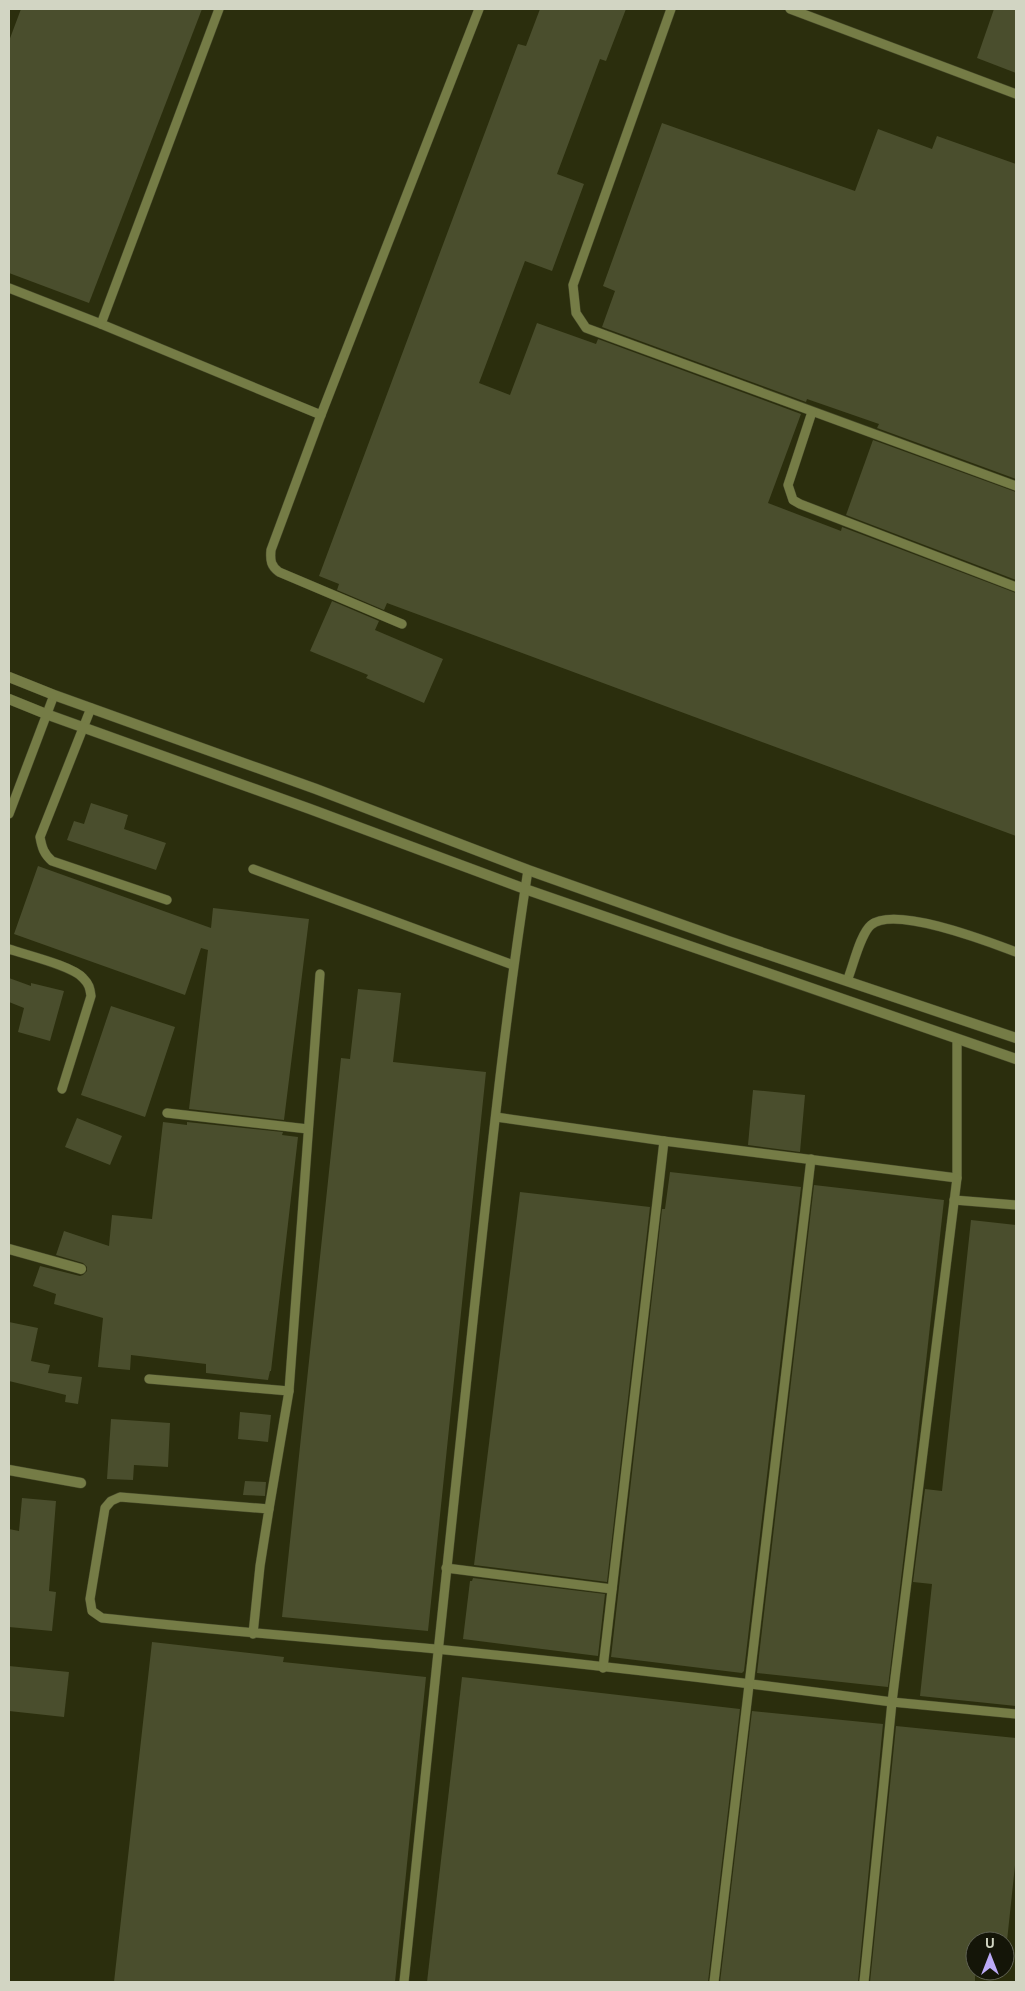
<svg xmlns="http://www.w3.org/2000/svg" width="1025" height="1991" font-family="Ubuntu,sans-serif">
	<rect width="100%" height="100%" fill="#2b2e0d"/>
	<g fill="#4a4e2d">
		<polygon points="21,9 202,9 89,303 9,273 9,41"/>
		<polygon points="540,9 626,9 606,61 600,59 557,174 584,184 552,271 525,261 479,383 510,395 537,323 596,344 598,339 801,414 768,503 841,531 842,527 1016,593 1016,836 387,603 384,610 337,590 339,584 319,576 518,44 526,46"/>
		<polygon points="994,9 1016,9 1016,73 977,58"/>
		<polygon points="662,123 855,191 878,129 932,149 937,136 1016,164 1016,479 877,428 879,424 807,399 806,402 602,327 615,291 603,286"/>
		<polygon points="873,440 1016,492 1016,580 846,515"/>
		<polygon points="332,601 379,621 375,630 443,659 424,703 366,678 368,675 310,651"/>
		<polygon points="91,803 128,815 124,829 166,843 156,870 67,840 74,821 84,824"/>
		<polygon points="38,866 211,928 213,908 309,919 284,1120 189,1109 208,950 201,948 185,995 14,934"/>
		<polygon points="9,978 31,986 31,983 64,991 50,1041 18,1032 24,1008 9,1002"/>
		<polygon points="358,989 401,993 393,1062 486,1072 428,1631 282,1617 341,1058 350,1059"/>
		<polygon points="111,1006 175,1027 145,1117 81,1095"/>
		<polygon points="753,1090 805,1095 800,1152 748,1145"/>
		<polygon points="77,1118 122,1136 110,1165 65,1147"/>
		<polygon points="163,1122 187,1125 187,1122 283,1132 282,1135 298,1137 271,1371 270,1371 268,1380 206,1373 206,1364 131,1355 130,1370 98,1367 103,1318 54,1304 56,1294 33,1286 40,1266 80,1276 83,1275 87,1271 87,1267 83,1263 56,1255 64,1231 109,1246 112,1215 152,1219"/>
		<polygon points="670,1172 801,1187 744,1671 742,1673 611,1657 662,1209 665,1209"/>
		<polygon points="814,1185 944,1200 912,1488 888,1687 757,1673"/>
		<polygon points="520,1192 650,1207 607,1582 474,1565"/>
		<polygon points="971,1220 1016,1225 1016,1706 920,1696 932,1584 913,1582 925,1489 942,1491"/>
		<polygon points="9,1322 38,1328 31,1361 50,1365 48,1373 82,1377 78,1404 65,1402 66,1395 9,1381"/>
		<polygon points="240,1412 271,1415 268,1442 238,1439"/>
		<polygon points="111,1419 170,1423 168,1467 134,1465 133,1480 107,1479"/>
		<polygon points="245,1481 266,1482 265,1496 243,1495"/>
		<polygon points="22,1498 56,1501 49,1591 56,1592 52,1631 9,1627 9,1529 19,1531"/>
		<polygon points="473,1578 605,1594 598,1656 463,1639 470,1581 472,1581"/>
		<polygon points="152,1642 284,1657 283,1662 426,1677 395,1982 114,1982"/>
		<polygon points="9,1666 69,1672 64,1717 9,1711"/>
		<polygon points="462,1677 740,1709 708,1982 427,1982"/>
		<polygon points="752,1711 883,1724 858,1982 720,1982"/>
		<polygon points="896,1726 1016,1738 1016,1856 1007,1941 975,1941 975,1982 870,1982"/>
	</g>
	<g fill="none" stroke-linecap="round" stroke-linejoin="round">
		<g stroke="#46492a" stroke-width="10">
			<g id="service">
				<polyline points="671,9 573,285 576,313 586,328 1016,486"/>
				<polyline points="790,9 1016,94"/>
				<polyline points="9,288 101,324 321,415 479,9"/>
				<polyline points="101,324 219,9"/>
				<polyline points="812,412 788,485 793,500 800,504 1016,587"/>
				<path d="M321,415L271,550C270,561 271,566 279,572L402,624"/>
				<path d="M91,708L40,837C42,848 44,854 52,861L167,900"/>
				<polyline points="9,814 54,695"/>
				<polyline points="253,869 513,965"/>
				<path d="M9,949C26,955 73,966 83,978C89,984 90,988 91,996L62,1089"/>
				<path d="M847,981C853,967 860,934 871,925C895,905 989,942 1016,952"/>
				<polyline points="957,1040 957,1178"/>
				<polyline points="167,1113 308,1129"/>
				<polyline points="954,1200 1016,1205"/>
				<polyline points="149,1379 289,1391"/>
				<polyline points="269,1509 289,1391 320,974"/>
				<polyline points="446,1568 612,1589"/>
				<path d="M253,1634L260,1566L269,1509L120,1497L111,1501L105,1508L90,1599L92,1611L102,1618C213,1630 324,1639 436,1649C588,1664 741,1682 892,1702L957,1178L664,1141L496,1117"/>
				<polyline points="603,1668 664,1141"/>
				<path d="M404,1982C427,1758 450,1535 474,1311C490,1164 505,1017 528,870"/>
				<polyline points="714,1982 811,1159"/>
				<polyline points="864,1982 892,1702 1016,1714"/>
			</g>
		</g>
		<g stroke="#46492a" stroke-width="11">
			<g id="minor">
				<polyline points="9,1249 81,1269"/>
				<polyline points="9,1470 81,1483"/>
			</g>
		</g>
		<g stroke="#46492a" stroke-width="11">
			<g id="tertiary">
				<polyline points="9,677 54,695 316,789 528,870 728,941 1016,1038"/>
				<polyline points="9,699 46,714 310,809 525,889 1016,1059"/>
			</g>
		</g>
		<use href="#service" stroke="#757c46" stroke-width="9"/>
		<use href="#minor" stroke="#757c46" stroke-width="10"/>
		<use href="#tertiary" stroke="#757c46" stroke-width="10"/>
	</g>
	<rect width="1025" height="1991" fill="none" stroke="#d2d5c3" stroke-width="20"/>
	<g transform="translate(990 1956)"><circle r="24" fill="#141508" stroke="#606253"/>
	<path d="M0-4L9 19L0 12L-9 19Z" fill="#bbaaf6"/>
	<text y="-8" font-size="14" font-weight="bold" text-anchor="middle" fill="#d2d5c3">U</text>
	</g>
</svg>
